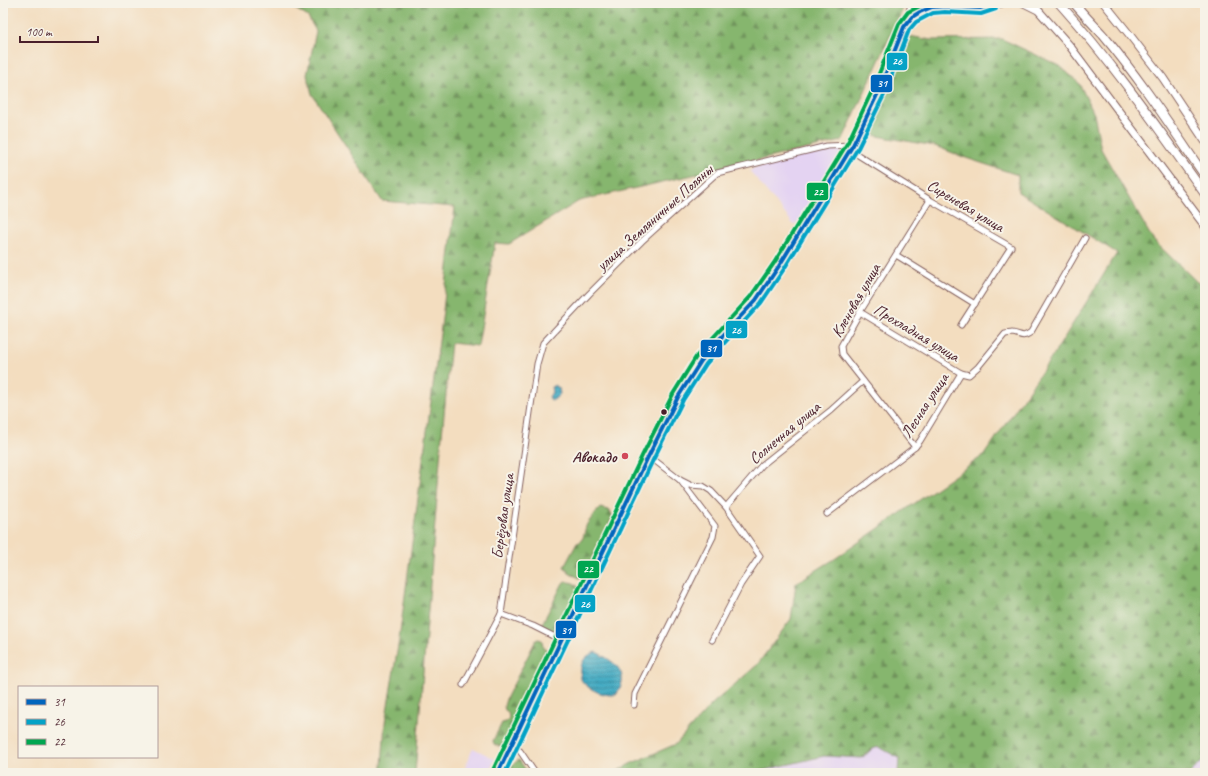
<svg xmlns="http://www.w3.org/2000/svg" width="1208" height="776" font-family="Caveat,sans-serif">
	<defs>
		<pattern id="forest-firs" width="22" height="20" patternUnits="userSpaceOnUse"><rect width="22" height="20" fill="#86b66e"/><path d="M5 1l3.5 6h-7zM16 11l3.5 6h-7z" fill="#70935b"/></pattern>
		<pattern id="water-rules" width="6" height="5" patternUnits="userSpaceOnUse"><rect width="6" height="5" fill="#42aac2"/><path d="M0 2.5h6" fill="none" stroke="#398a9e"/></pattern>
	</defs>
	<rect width="100%" height="100%" fill="#f7f3e8"/>
	<filter id="ink" filterUnits="userSpaceOnUse"><feTurbulence type="fractalNoise" baseFrequency=".025" numOctaves="2"/><feDisplacementMap in="SourceGraphic" scale="8" xChannelSelector="R" yChannelSelector="G"/><feConvolveMatrix kernelMatrix="1 2 1 2 8 2 1 2 1" color-interpolation-filters="sRGB"/></filter>
	<filter id="wash" filterUnits="userSpaceOnUse"><feTurbulence type="fractalNoise" baseFrequency=".012" numOctaves="4" result="noise"/><feDisplacementMap in="SourceGraphic" scale="16" xChannelSelector="R" yChannelSelector="G"/><feGaussianBlur stdDeviation="0.9" result="paint"/><feColorMatrix in="noise" values="0 0 0 0 0 0 0 0 0 0 0 0 0 0 0 0 0 1.4 0 .05"/><feComposite in="paint" operator="in"/></filter>
	<g filter="url(#wash)">
		<rect width="100%" height="100%" fill="#f3ddbf"/>
		<g fill="#e4d3f2">
			<polygon points="825,148 843,150 799,221 794,225 750,171 754,168"/>
			<polygon points="879,747 899,758 898,773 752,773 824,756 862,758 872,749"/>
			<polygon points="473,748 495,759 489,773 463,773"/>
			<polygon points="1205,759 1205,773 1190,773"/>
		</g>
		<g fill="url(#forest-firs)" stroke="#686a4c">
			<polygon points="286,3 902,3 901,13 842,141 579,201 509,244 495,243 478,346 451,343 442,435 415,773 381,773 382,766 385,723 399,640 442,319 455,207 382,201 312,94 307,75 316,31 308,17"/>
			<polygon points="909,36 931,40 1002,39 1060,66 1079,83 1094,114 1101,149 1153,240 1197,282 1205,287 1205,759 1190,773 898,773 899,758 879,747 872,749 862,758 824,756 752,773 614,773 630,764 676,744 712,704 757,665 791,619 796,583 836,558 984,455 1054,354 1117,253 1018,192 1018,175 966,158 935,146 866,134"/>
			<path d="M600,508L608,510L613,516L583,578H579L569,572L567,569L564,567L577,543L580,542C585,537 584,530 587,524C589,521 598,510 600,508Z"/>
			<path d="M565,581C572,583 576,582 579,589L559,631L556,634C552,631 547,629 542,627V624L563,583Z"/>
			<polygon points="538,639 542,640 543,648 547,649 549,652 548,656 503,746 497,746 494,744 493,741 502,723 506,722 509,719 508,712 505,710 504,706 506,699 536,640"/>
			<polygon points="519,760 528,773 506,773 510,766"/>
		</g>
		<g fill="url(#water-rules)" stroke="#466476">
			<polygon points="555,385 559,388 560,394 554,400 551,400 549,397 552,392 551,387"/>
			<path d="M596,652C607,658 624,666 622,682C622,685 618,690 617,694C608,698 585,689 581,679C581,677 581,675 581,673C580,661 586,655 596,652Z"/>
		</g>
	</g>
	<g filter="url(#ink)">
		<g fill="none" stroke-linecap="round" stroke-linejoin="round">
			<g stroke="#85625f" stroke-width="7">
				<g id="minor">
					<polyline points="850,150 930,200 1011,247 961,325"/>
					<polyline points="896,255 975,304"/>
					<polyline points="860,312 961,373"/>
					<polyline points="915,447 842,354 841,346 860,312 930,200"/>
					<polyline points="649,456 680,480 690,485 703,486 711,491 726,507 760,556 741,584 712,640"/>
					<polyline points="726,507 762,465 830,411 863,381"/>
					<path d="M827,514L915,447L920,441L961,373L969,375L978,367L1005,334C1006,334 1011,333 1012,333C1021,334 1022,339 1031,332L1085,238"/>
					<polyline points="501,614 533,626 561,640"/>
					<polyline points="463,685 501,614 537,364 543,343 589,294 642,241 717,173 827,146 853,145"/>
					<polyline points="634,705 635,694 713,537 715,526 680,480"/>
					<polyline points="511,745 520,751 535,773"/>
				</g>
			</g>
			<g stroke="#85625f" stroke-width="9">
				<g id="secondary">
					<polyline points="1024,3 1038,10 1069,45 1205,226"/>
					<polyline points="1104,3 1129,34 1163,78 1205,141"/>
					<polyline points="990,6 1002,3"/>
					<path d="M908,22C927,0 948,9 973,8C980,8 987,5 994,3"/>
					<polyline points="498,773 647,459 678,397 701,361 713,346 756,300 766,286 850,150 861,130 878,93 913,3"/>
				</g>
			</g>
			<g stroke="#85625f" stroke-width="10">
				<g id="primary">
					<path d="M1059,3C1113,63 1158,128 1205,194"/>
					<path d="M1074,3C1083,14 1093,24 1103,35C1140,79 1172,128 1205,176"/>
				</g>
			</g>
			<use href="#minor" stroke="#fff" stroke-width="5"/>
			<use href="#secondary" stroke="#fff" stroke-width="7"/>
			<use href="#primary" stroke="#fff" stroke-width="8"/>
			<g stroke="#f7f3e8" stroke-width="7">
				<polyline id="bus-1" points="498,773 647,459 678,397 701,361 713,346 756,300 779,266 853,145 878,93 904,27 912,17 920,12 932,7 945,6 980,8 994,3"/>
			</g>
			<g stroke="#f7f3e8" stroke-width="7">
				<polyline id="bus-2" points="505,773 652,462 683,400 706,364 718,350 761,303 784,269 858,148 884,95 909,30 916,22 933,13 945,12 981,14 996,9"/>
			</g>
			<g stroke="#f7f3e8" stroke-width="7">
				<polyline id="bus-3" points="493,770 642,456 673,394 696,357 709,342 751,296 774,263 848,142 872,91 899,24 908,12 926,3"/>
			</g>
			<use href="#bus-1" stroke="#0065bd" stroke-width="4"/>
			<use href="#bus-2" stroke="#04a2c6" stroke-width="4"/>
			<use href="#bus-3" stroke="#00a651" stroke-width="4"/>
		</g>
	</g>
	<circle fill="#4a1f2b" stroke="#f7f3e8" stroke-width="1.5" cx="664" cy="412" r="3.5"/>
	<circle fill="#d1495b" stroke="#f7f3e8" stroke-width="1.5" cx="625" cy="456" r="4"/>
	<g text-anchor="middle" stroke-width="4" stroke-linejoin="round" paint-order="stroke">
		<g font-size="16" fill="#4a1f2b" stroke="#f7f3e8">
			<text transform="translate(966 205) rotate(31)" y="6">Сиреневая улица</text>
			<text transform="translate(654 217) rotate(-42)" y="6">улица Земляничные Поляны</text>
			<text transform="translate(855 300) rotate(-60)" y="6">Кленовая улица</text>
			<text transform="translate(917 332) rotate(31)" y="6">Прохладная улица</text>
			<text transform="translate(924 405) rotate(-57)" y="6">Лесная улица</text>
			<text transform="translate(784 432) rotate(-40)" y="6">Солнечная улица</text>
			<text transform="translate(502 516) rotate(-82)" y="6">Берёзовая улица</text>
		</g>
		<g font-size="16" font-weight="bold" fill="#4a1f2b" stroke="#f7f3e8" text-anchor="end">
			<text x="617" y="462">Авокадо</text>
		</g>
	</g>
	<g stroke="#f7f3e8" stroke-width="1.5">
		<rect x="886" y="52" width="22" height="19" rx="4" fill="#04a2c6"/>
		<rect x="870" y="74" width="23" height="19" rx="4" fill="#0065bd"/>
		<rect x="806" y="182" width="23" height="19" rx="4" fill="#00a651"/>
		<rect x="725" y="320" width="23" height="19" rx="4" fill="#04a2c6"/>
		<rect x="700" y="339" width="23" height="19" rx="4" fill="#0065bd"/>
		<rect x="577" y="560" width="23" height="19" rx="4" fill="#00a651"/>
		<rect x="574" y="594" width="22" height="19" rx="4" fill="#04a2c6"/>
		<rect x="555" y="620" width="22" height="19" rx="4" fill="#0065bd"/>
	</g>
	<g font-size="11" text-anchor="middle" font-weight="bold" fill="#fff">
		<text x="897" y="65">26</text>
		<text x="882" y="87">31</text>
		<text x="818" y="196">22</text>
		<text x="736" y="334">26</text>
		<text x="711" y="352">31</text>
		<text x="588" y="573">22</text>
		<text x="585" y="608">26</text>
		<text x="566" y="634">31</text>
	</g>
	<rect width="1208" height="776" fill="none" stroke="#f7f3e8" stroke-width="16"/>
	<rect x="18" y="686" width="140" height="72" fill="#f7f3e8" stroke="#b29e9c"/>
	<rect x="26" y="699" width="20" height="6" fill="#0065bd" stroke="#b29e9c"/>
	<text x="54" y="706" font-size="12" fill="#4a1f2b">31</text>
	<rect x="26" y="719" width="20" height="6" fill="#04a2c6" stroke="#b29e9c"/>
	<text x="54" y="726" font-size="12" fill="#4a1f2b">26</text>
	<rect x="26" y="739" width="20" height="6" fill="#00a651" stroke="#b29e9c"/>
	<text x="54" y="746" font-size="12" fill="#4a1f2b">22</text>
	<path d="M20 36v6h78v-6" fill="none" stroke="#4a1f2b" stroke-width="2"/>
	<text x="26" y="36" font-size="12" fill="#4a1f2b" stroke="#f7f3e8" stroke-width="3" paint-order="stroke">100 m</text>
</svg>
